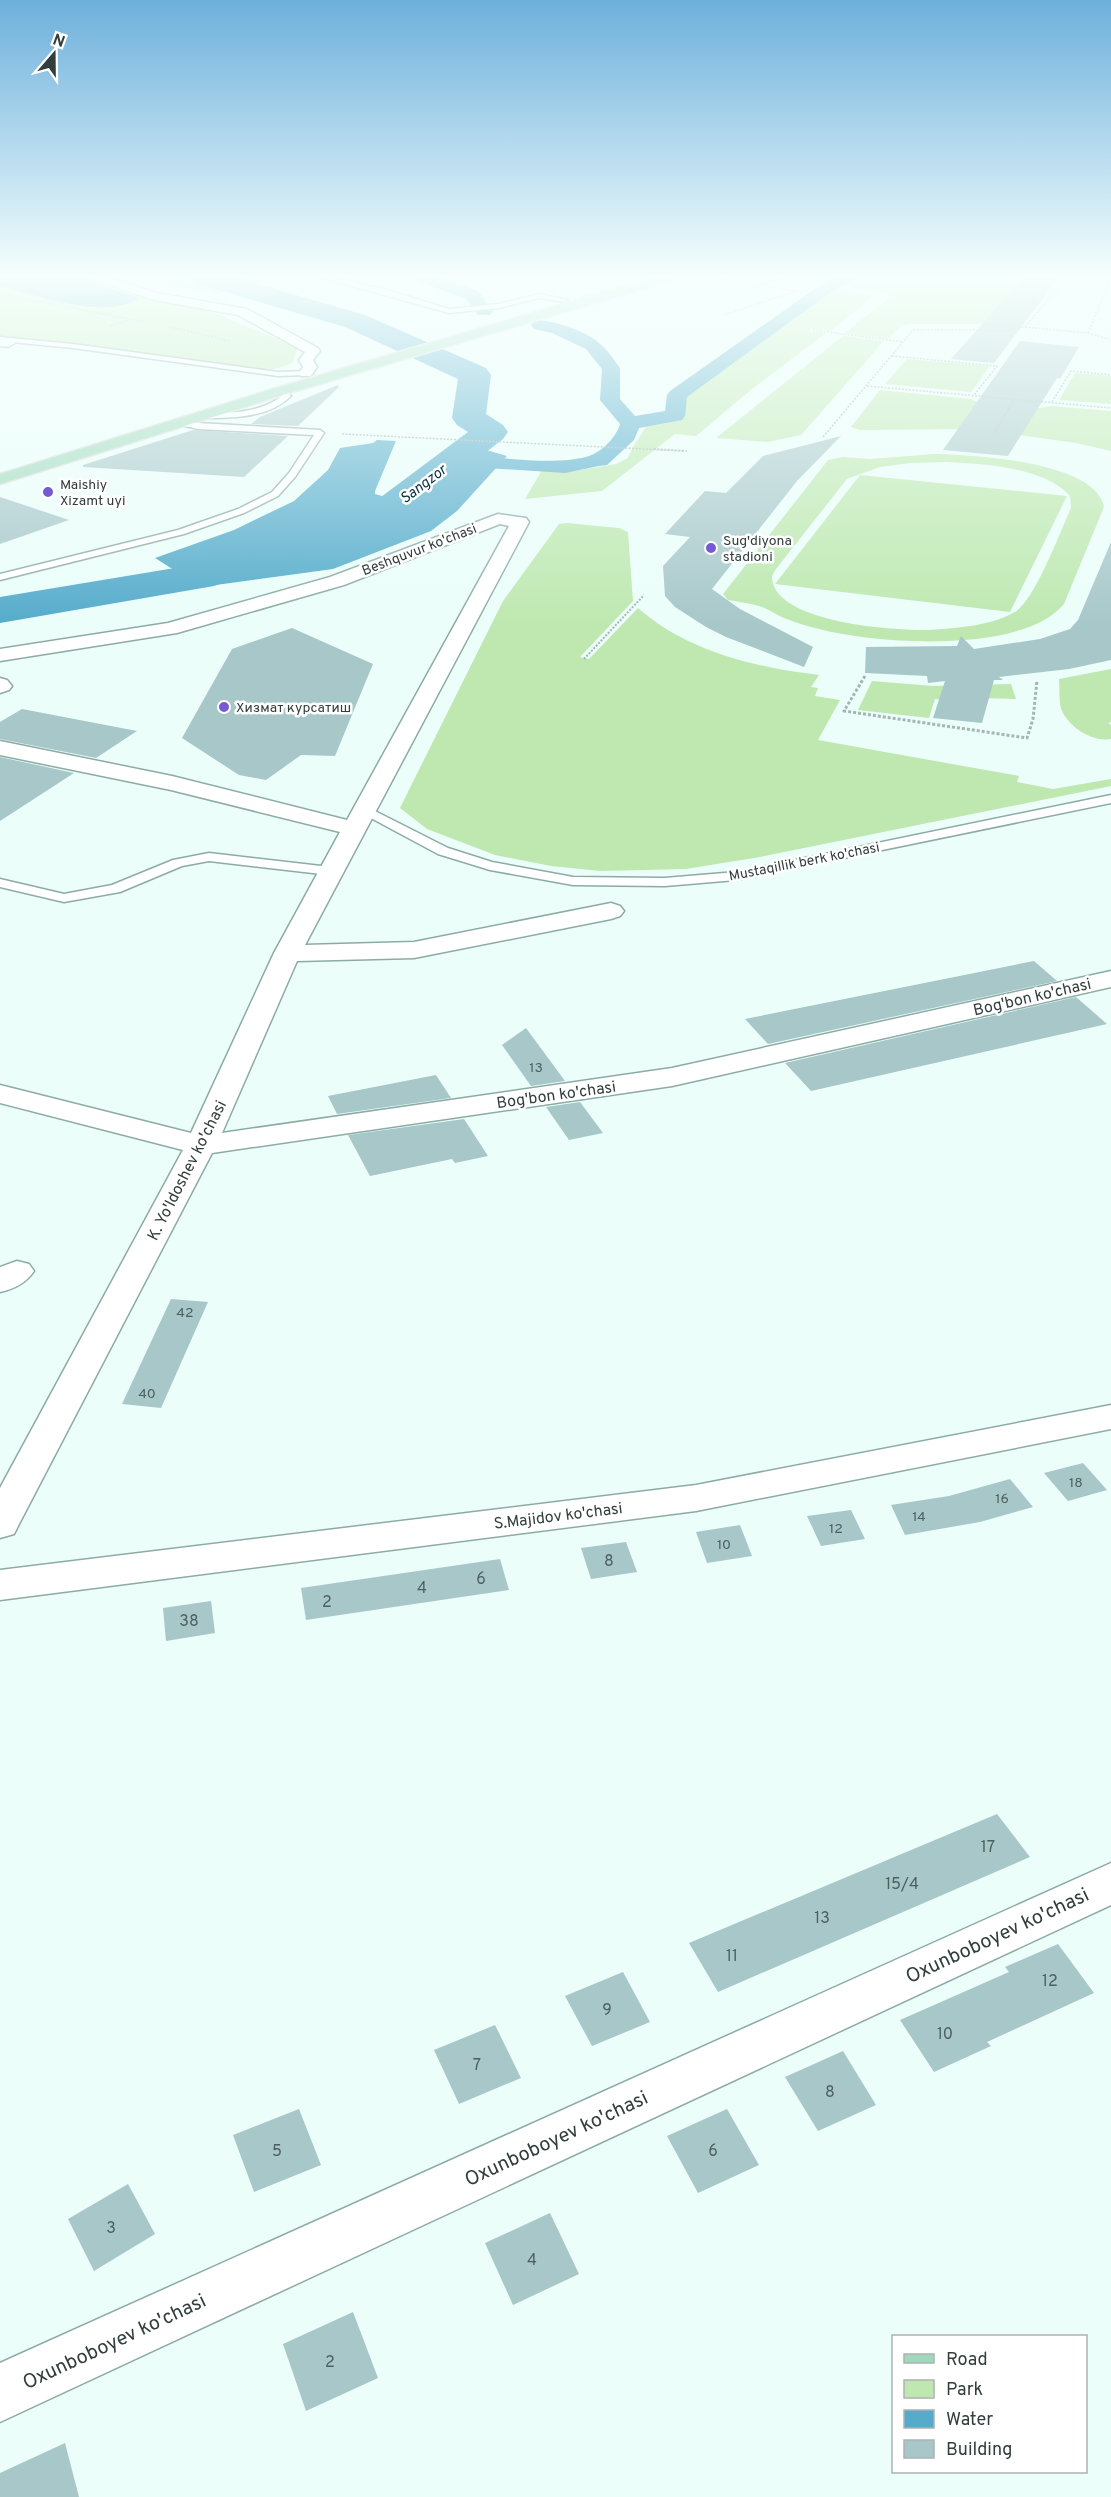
<svg xmlns="http://www.w3.org/2000/svg" width="1111" height="2497" font-family="Overpass,sans-serif">
	<rect width="100%" height="100%" fill="#ebfefa"/>
	<g fill="#bee8b0" fill-rule="evenodd">
		<polygon points="0,277 86,277 215,313 298,348 292,363 270,371 90,346 0,338"/>
		<polygon points="116,277 250,277 266,280 216,294"/>
		<polygon points="863,277 1021,277 1016,284 1030,285 1003,321 980,324 910,324 901,326 887,339 845,333 890,297 889,295 843,286"/>
		<polygon points="835,289 874,296 830,331 811,329 809,331 826,333 752,389 696,436 675,434 602,491 525,499 542,470 574,471 616,464 628,458 633,447 650,421 681,415 685,411 684,398"/>
		<polygon points="843,336 884,341 801,435 768,442 716,438"/>
		<polygon points="907,359 990,366 971,392 885,384"/>
		<polygon points="1075,373 1111,376 1111,404 1059,400"/>
		<polygon points="880,390 971,399 979,403 963,429 860,430 851,427"/>
		<polygon points="1051,406 1111,411 1111,451 1076,443 1006,433 1021,407 1040,408"/>
		<path d="M935,454C972,455 1096,461 1104,507L1064,604C1022,654 881,644 823,630C810,627 796,623 784,618C775,614 767,608 759,606C749,603 738,602 728,600L723,594L828,460L843,457L870,459ZM947,462C984,464 1044,467 1070,496L1071,508C1060,532 1035,600 1015,612C990,626 958,628 930,630C896,631 771,623 772,576L776,569L847,479L880,467L911,463Z"/>
		<polygon points="860,475 1067,496 1010,612 775,584"/>
		<path d="M567,523L619,528L628,532L633,601L580,657L589,659L638,608C688,652 755,667 819,675L811,687L818,688L815,696L840,700L818,740L1019,776L1017,782L1053,789L1111,779V786L760,857L686,869L601,871L551,866L495,855L427,829L400,808L503,601L559,524Z"/>
		<path d="M1111,669V722L1108,723L1111,725V739C1093,742 1072,729 1063,713C1058,705 1060,688 1059,679Z"/>
		<polygon points="872,681 933,686 1011,684 1016,699 980,698 981,704 935,699 929,718 858,710"/>
	</g>
	<g fill="#54abcb">
		<path d="M0,277H72L137,297V299C102,320 38,295 0,286Z"/>
		<polygon points="377,440 396,441 375,491 375,494 382,496 403,493 465,445 485,446 483,449 507,456 457,511 431,531 333,569 201,587 155,558 234,530 294,501 328,470 340,448 373,443"/>
	</g>
	<g fill="none" stroke-linecap="round" stroke-linejoin="round">
		<g fill="#54abcb" fill-rule="evenodd">
			<polygon points="413,277 437,277 478,291 493,311 490,315 478,315 466,299 415,280"/>
			<path d="M837,277H859L831,292L687,397L685,416L682,420L639,428L634,440L607,465L599,466L565,473L456,466L448,465L445,460L448,455L456,454C494,456 554,467 589,456C602,452 617,436 620,424L600,400L602,369L586,349L552,333L534,329L531,325L534,321C549,318 588,332 599,343C607,349 614,360 620,368V399L635,416L665,411L667,395L670,391L819,286Z"/>
		</g>
		<g fill="#54abcb" fill-rule="evenodd">
			<polygon points="191,277 234,277 365,315 486,368 491,375 486,414 503,425 508,432 503,439 407,513 394,516 381,513 375,505 381,497 468,432 457,425 452,418 458,379 345,327 194,283"/>
			<polygon points="284,535 298,538 304,547 298,556 214,586 0,623 0,597 205,563"/>
		</g>
	</g>
	<g fill="#a7c7c9">
		<polygon points="1024,277 1059,277 994,363 951,359"/>
		<polygon points="1020,341 1079,347 1060,379 1057,378 1008,456 943,450"/>
		<polygon points="338,385 339,387 298,426 251,424 260,417"/>
		<polygon points="193,430 288,436 244,477 83,467 83,465"/>
		<polygon points="841,436 797,481 712,589 740,609 813,647 804,667 726,637 706,627 675,607 665,596 663,566 690,537 665,534 705,491 726,493 763,456"/>
		<polygon points="0,497 69,520 0,544"/>
		<polygon points="1111,542 1111,660 1069,669 999,677 1003,680 994,680 982,723 933,718 945,681 928,683 927,676 865,673 866,647 957,646 961,636 974,649 1040,639 1070,629 1078,620"/>
		<polygon points="292,628 373,664 335,756 301,755 266,780 239,775 182,738 232,649"/>
		<polygon points="22,709 137,731 96,758 0,739 0,722"/>
		<polygon points="0,757 74,773 0,821"/>
		<polygon points="1034,961 1057,981 768,1044 745,1019"/>
		<polygon points="1076,997 1107,1024 811,1091 785,1063"/>
		<polygon points="526,1028 565,1081 531,1086 502,1045"/>
		<polygon points="436,1075 451,1098 337,1114 328,1096"/>
		<polygon points="580,1102 603,1133 569,1140 546,1107"/>
		<polygon points="464,1119 488,1156 455,1163 452,1159 370,1176 348,1135"/>
		<polygon points="171,1299 208,1302 161,1408 122,1404"/>
		<polygon points="1083,1463 1107,1490 1068,1501 1044,1473"/>
		<polygon points="1010,1479 1033,1507 980,1522 905,1535 891,1505 949,1496"/>
		<polygon points="851,1510 865,1539 821,1546 807,1516"/>
		<polygon points="740,1525 752,1556 707,1563 696,1532"/>
		<polygon points="626,1542 637,1572 591,1579 581,1548"/>
		<polygon points="500,1559 509,1590 306,1620 301,1588"/>
		<polygon points="211,1601 215,1633 166,1641 163,1608"/>
		<polygon points="997,1814 1030,1857 718,1992 689,1943"/>
		<polygon points="1058,1944 1094,1993 987,2042 991,2046 934,2072 900,2020 1009,1972 1005,1967"/>
		<polygon points="623,1972 650,2022 592,2046 565,1996"/>
		<polygon points="495,2025 521,2078 459,2104 434,2050"/>
		<polygon points="843,2051 876,2105 818,2131 785,2077"/>
		<polygon points="299,2109 321,2165 254,2192 233,2135"/>
		<polygon points="727,2109 759,2165 698,2193 667,2136"/>
		<polygon points="128,2184 155,2234 94,2271 68,2219"/>
		<polygon points="550,2213 579,2274 513,2305 485,2243"/>
		<polygon points="353,2312 378,2378 306,2411 283,2344"/>
		<polygon points="65,2443 79,2497 0,2497 0,2473"/>
	</g>
	<g fill="none" stroke-linecap="round" stroke-linejoin="round">
		<g stroke="#8daba5" stroke-width="3">
			<g id="lane">
				<polygon points="319,277 331,277 387,290 449,309 499,304 539,294 568,300 565,302 539,298 499,308 449,313"/>
				<polygon points="0,337 73,344 278,372 306,371 310,373 306,375 278,376 73,348 0,341"/>
				<path d="M278,389H284L291,396C269,418 233,418 204,418L200,416L204,414C231,413 260,413 282,396L277,391Z"/>
				<polygon points="180,419 198,423 320,430 324,433 295,477 278,496 244,513 184,534 0,580 0,574 178,530 238,509 272,492 289,473 314,435 198,429 177,424 177,420"/>
				<polygon points="1111,795 1111,803 736,880 665,886 573,885 490,870 438,854 356,810 362,806 367,807 448,848 492,862 573,877 665,878 736,872"/>
				<polygon points="209,853 330,867 337,871 330,875 209,861 182,866 120,892 64,902 0,887 0,879 64,894 112,885 173,860"/>
			</g>
		</g>
		<g stroke="#8daba5" stroke-width="3">
			<g id="street">
				<polygon points="85,277 105,277 157,293 247,309 318,348 320,351 313,360 317,367 311,376 301,376 299,373 303,367 299,360 305,352 238,315 155,300"/>
				<polygon points="0,338 13,340 15,343 8,347 0,346"/>
				<polygon points="498,514 526,518 529,522 305,945 414,942 611,903 620,906 624,911 620,916 611,919 414,958 297,961 222,1133 672,1068 1111,971 1111,987 672,1086 212,1153 19,1524 14,1534 0,1538 0,1488 183,1150 0,1103 0,1085 191,1133 274,953 340,832 171,790 0,755 0,741 172,776 347,820 509,526 500,524 344,585 177,633 0,661 0,649 168,623 330,577"/>
				<polygon points="0,678 7,680 12,686 9,690 0,693"/>
				<path d="M17,1261L29,1264L34,1271C26,1283 14,1289 0,1292V1267Z"/>
				<polygon points="1111,1405 1111,1429 696,1511 0,1600 0,1570 696,1485"/>
				<polygon points="1111,1863 1111,1905 0,2422 0,2363"/>
			</g>
		</g>
		<g stroke="#dadcdc" stroke-width="3">
			<polygon id="primary" points="655,277 675,277 673,280 286,394 0,484 0,474 276,388"/>
		</g>
		<g stroke="#a5b6b2" stroke-width="1.5" stroke-dasharray="2 1.5" stroke-linecap="butt">
			<polyline points="696,278 716,278 796,291 724,315"/>
			<polyline points="749,289 787,277"/>
			<polyline points="0,294 145,322"/>
			<polyline points="101,314 118,311"/>
			<polyline points="110,326 129,320"/>
			<polyline points="170,327 230,341"/>
			<polyline points="1025,327 1067,277"/>
			<polyline points="813,330 903,342"/>
			<polyline points="1088,333 1111,277"/>
			<polyline points="892,356 997,366 974,395"/>
			<polyline points="867,386 1111,408"/>
			<polyline points="1052,402 1071,371 1111,375"/>
			<polyline points="342,434 684,451"/>
			<polyline points="994,434 1014,399"/>
			<polyline points="823,437 913,330 1005,330 1025,327 1088,333 1111,340"/>
		</g>
		<g stroke="#a5b6b2" stroke-width="2" stroke-dasharray="2 1.5" stroke-linecap="butt">
			<polyline points="654,449 687,451"/>
			<polyline points="584,659 644,595"/>
		</g>
		<polyline stroke="#a5b6b2" stroke-width="3" stroke-dasharray="3 2" stroke-linecap="butt" points="865,676 844,711 1027,738 1033,719 1037,681"/>
		<use href="#lane" fill="#fff" fill-rule="evenodd"/>
		<use href="#street" fill="#fff" fill-rule="evenodd"/>
		<use href="#primary" fill="#9ed9bb" fill-rule="evenodd"/>
	</g>
	<linearGradient id="sky" x2="0" y2="1"><stop stop-color="#6db0dc"/><stop offset="0.44" stop-color="#f6fffd"/><stop offset="1" stop-color="#f6fffd" stop-opacity="0"/></linearGradient>
	<rect width="1111" height="627" fill="url(#sky)"/>
	<g fill="#755ad4" stroke="#fff" stroke-width="2">
		<circle cx="48" cy="492" r="6"/>
		<circle cx="711" cy="548" r="6"/>
		<circle cx="224" cy="707" r="6"/>
	</g>
	<g text-anchor="middle" stroke-width="5" stroke-linejoin="round" paint-order="stroke">
		<g font-size="14" fill="#313e3b" stroke="#fff" text-anchor="start">
			<text x="60" y="489">Maishiy<tspan x="60" dy="16">Xizamt uyi</tspan></text>
			<text x="723" y="545">Sug'diyona<tspan x="723" dy="16">stadioni</tspan></text>
			<text x="236" y="712">Хизмат курсатиш</text>
		</g>
		<g font-size="14" fill="#313e3b" stroke="#fff">
			<text transform="translate(419 549) rotate(-21)" y="5">Beshquvur ko'chasi</text>
			<text transform="translate(804 861) rotate(-11)" y="5">Mustaqillik berk ko'chasi</text>
		</g>
		<g font-size="14" fill="#4e605e">
			<text x="536" y="1072">13</text>
			<text x="185" y="1317">42</text>
			<text x="147" y="1398">40</text>
			<text x="1076" y="1487">18</text>
			<text x="1002" y="1503">16</text>
			<text x="919" y="1521">14</text>
			<text x="836" y="1533">12</text>
			<text x="724" y="1549">10</text>
		</g>
		<g font-size="15" font-style="italic" fill="#06303e" stroke="#fff">
			<text transform="translate(423 484) rotate(-37)" y="5">Sangzor</text>
		</g>
		<g font-size="16" fill="#313e3b" stroke="#fff">
			<text transform="translate(1032 996) rotate(-13)" y="6">Bog'bon ko'chasi</text>
			<text transform="translate(556 1094) rotate(-8)" y="6">Bog'bon ko'chasi</text>
			<text transform="translate(186 1170) rotate(-63)" y="6">K. Yo'ldoshev ko'chasi</text>
			<text transform="translate(558 1515) rotate(-7)" y="6">S.Majidov ko'chasi</text>
		</g>
		<g font-size="16" fill="#4e605e">
			<text x="609" y="1566">8</text>
			<text x="481" y="1584">6</text>
			<text x="422" y="1593">4</text>
			<text x="327" y="1607">2</text>
			<text x="189" y="1626">38</text>
			<text x="988" y="1852">17</text>
			<text x="902" y="1889">15/4</text>
			<text x="822" y="1923">13</text>
			<text x="732" y="1961">11</text>
			<text x="1050" y="1986">12</text>
			<text x="607" y="2015">9</text>
			<text x="945" y="2039">10</text>
			<text x="477" y="2070">7</text>
			<text x="830" y="2097">8</text>
			<text x="277" y="2156">5</text>
			<text x="713" y="2156">6</text>
			<text x="111" y="2233">3</text>
			<text x="532" y="2265">4</text>
			<text x="330" y="2367">2</text>
		</g>
		<g font-size="20" fill="#313e3b" stroke="#fff">
			<text transform="translate(997 1935) rotate(-25)" y="7">Oxunboboyev ko'chasi</text>
			<text transform="translate(556 2138) rotate(-25)" y="7">Oxunboboyev ko'chasi</text>
			<text transform="translate(114 2341) rotate(-25)" y="7">Oxunboboyev ko'chasi</text>
		</g>
	</g>
	<rect x="892" y="2335" width="195" height="138" fill="#ffffff" stroke="#adb2b1" stroke-width="1.5"/>
	<rect x="904" y="2354" width="30" height="9" fill="#9ed9bb" stroke="#adb2b1" stroke-width="1.5"/>
	<text x="946" y="2365" font-size="18" fill="#313e3b">Road</text>
	<rect x="904" y="2380" width="30" height="18" fill="#bee8b0" stroke="#adb2b1" stroke-width="1.5"/>
	<text x="946" y="2395" font-size="18" fill="#313e3b">Park</text>
	<rect x="904" y="2410" width="30" height="18" fill="#54abcb" stroke="#adb2b1" stroke-width="1.5"/>
	<text x="946" y="2425" font-size="18" fill="#313e3b">Water</text>
	<rect x="904" y="2440" width="30" height="18" fill="#a7c7c9" stroke="#adb2b1" stroke-width="1.5"/>
	<text x="946" y="2455" font-size="18" fill="#313e3b">Building</text>
	<g transform="translate(54 54) rotate(20)" stroke="#ffffff" stroke-width="4.5" paint-order="stroke">
	<path d="M0-4.5L10 22L0 15L-10 22Z" fill="#313e3b"/>
	<text y="-9" font-size="16" font-weight="bold" text-anchor="middle" fill="#313e3b">N</text>
	</g>
</svg>
